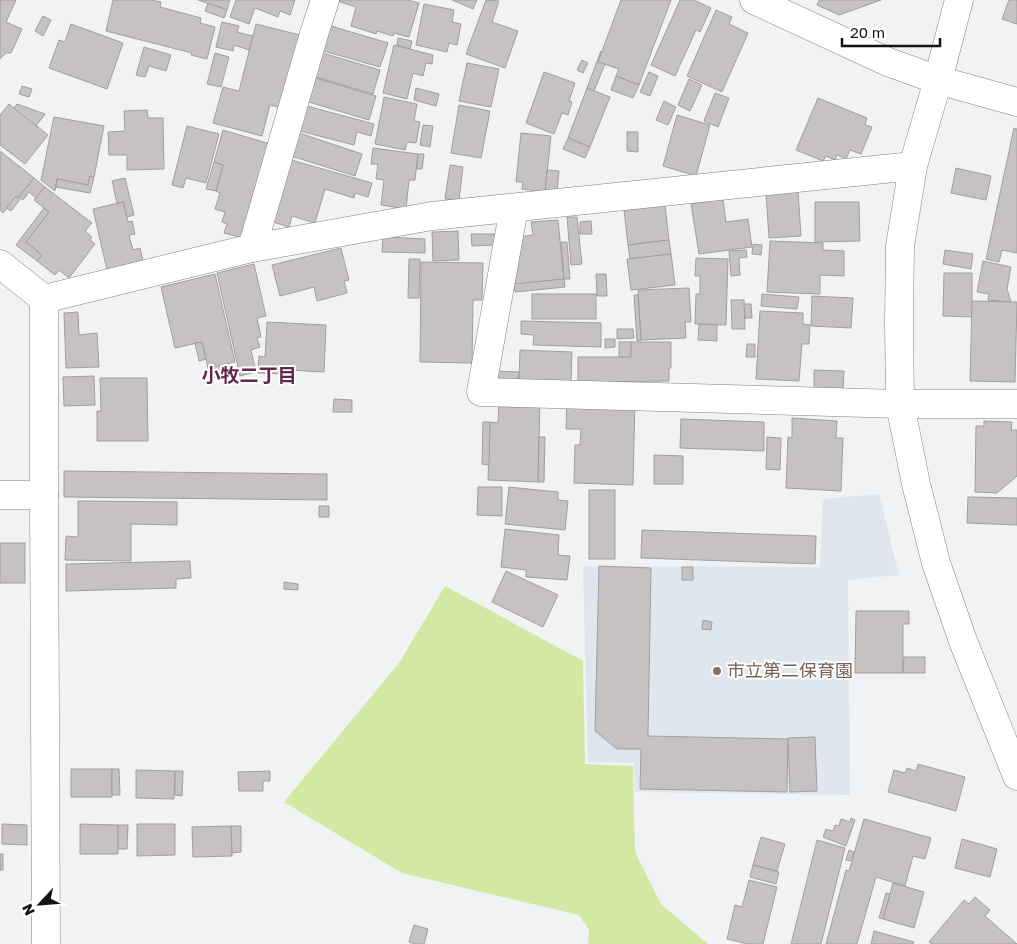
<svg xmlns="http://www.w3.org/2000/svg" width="1017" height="944" font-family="'Golos Text','Noto Sans JP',sans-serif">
	<rect width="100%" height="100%" fill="#f0f2f4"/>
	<polygon fill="#dfe6ee" points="879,494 899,575 848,580 850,795 635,792 634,763 588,762 583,566 820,567 823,499"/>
	<polygon fill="#d3e9a3" points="445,586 583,661 585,764 633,766 635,852 661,904 708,944 588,944 589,930 579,915 402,873 284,802 399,663"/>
	<g fill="#c5c2c1" stroke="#a19f9e">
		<polygon points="0,0 16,0 6,22 22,29 11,53 6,53 0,59"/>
		<polygon points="113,0 151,0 161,2 160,7 201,18 200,23 215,27 207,59 191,55 192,53 106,31"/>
		<polygon points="198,0 230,0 227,10"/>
		<polygon points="236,0 295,0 290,15 280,11 278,17 255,8 249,24 230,17"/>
		<polygon points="334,0 408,0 419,3 409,37 394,33 393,36 377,31 376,34 351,26 356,7"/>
		<polygon points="452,0 477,0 473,9"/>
		<polygon points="486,0 499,1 492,22 518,31 505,68 466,54"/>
		<polygon points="621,0 671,0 639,85 616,76 619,69 598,62"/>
		<polygon points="680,0 694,0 711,8 700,32 696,30 675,76 651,65"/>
		<polygon points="819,0 881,0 839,15 817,5"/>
		<polygon points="1009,0 1017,0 1017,24 1002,19"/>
		<polygon points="208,3 227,10 224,18 205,11"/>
		<polygon points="424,4 454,10 452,22 461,24 457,45 449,43 447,52 416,45"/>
		<polygon points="716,10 732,17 729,24 748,33 722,92 687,76"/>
		<polygon points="43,16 51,20 43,36 35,31"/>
		<polygon points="222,22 239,26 237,32 253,36 249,50 234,45 233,51 216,47"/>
		<polygon points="71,24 123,43 107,89 49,68 59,40 65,42"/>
		<polygon points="256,24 304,36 285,109 270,105 262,136 213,123 223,87 239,91"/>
		<polygon points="328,25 388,43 380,67 320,50"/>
		<polygon points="398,38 412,41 410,49 397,45"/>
		<polygon points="394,45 433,55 432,64 426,63 423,76 413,73 407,99 383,93"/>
		<polygon points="144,47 171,55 166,71 149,66 145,77 136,75"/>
		<polygon points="601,51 598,62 605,64 594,91 587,88"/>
		<polygon points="319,52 380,70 373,94 312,76"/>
		<polygon points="215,53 229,57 221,87 207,84"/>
		<polygon points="582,60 588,63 583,73 577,70"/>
		<polygon points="467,63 499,69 491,107 459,101"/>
		<polygon points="544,72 575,83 569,101 572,102 568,115 562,113 554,134 526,123"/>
		<polygon points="649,72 658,76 650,96 640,92"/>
		<polygon points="309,76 376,96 369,120 302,100"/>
		<polygon points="616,76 639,85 633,98 611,90"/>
		<polygon points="689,79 702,85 690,111 678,105"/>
		<polygon points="22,86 32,89 29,97 19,94"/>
		<polygon points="416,88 439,94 436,106 414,100"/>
		<polygon points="587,88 610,97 590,147 568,138"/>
		<polygon points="715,93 729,98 718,127 704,121"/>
		<polygon points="384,97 417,104 414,121 420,122 416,143 407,142 405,150 375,144"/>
		<polygon points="818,98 867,118 865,125 872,127 861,154 850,150 846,159 837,155 835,160 826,156 823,161 796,150"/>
		<polygon points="664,101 676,107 668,125 656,120"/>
		<polygon points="9,104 48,135 25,164 0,145 0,115"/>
		<polygon points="17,104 45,114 36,126 14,108"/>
		<polygon points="303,105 374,124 371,136 357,132 354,145 296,130"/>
		<polygon points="459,105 490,111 481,158 451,153"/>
		<polygon points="147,110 148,118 163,118 164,169 127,170 127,155 109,155 108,132 125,131 124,111"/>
		<polygon points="677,115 710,125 696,176 663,166"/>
		<polygon points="54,117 104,126 94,177 90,176 88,185 57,179 55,191 41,180"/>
		<polygon points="423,125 433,126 430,147 420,145"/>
		<polygon points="187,126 219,134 206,183 186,178 183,188 172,185"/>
		<polygon points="1014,128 1017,129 1017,253 1002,250 999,262 986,259"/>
		<polygon points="223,130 270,144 244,238 224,233 227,224 222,222 225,212 215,209 220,193 216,191 223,165 214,162"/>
		<polygon points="296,132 362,154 355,176 288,155"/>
		<polygon points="627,132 638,132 638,152 627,151"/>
		<polygon points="521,133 551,136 545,192 522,189 523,182 516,182"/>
		<polygon points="568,138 590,147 585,158 563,149"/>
		<polygon points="373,148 418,154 415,180 409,180 406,209 381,205 384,180 376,179 378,164 371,164"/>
		<polygon points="0,151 34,178 18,198 16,196 3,213 0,210"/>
		<polygon points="418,154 424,154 422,169 417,169"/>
		<polygon points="291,160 372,183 368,197 355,193 354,198 325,189 315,223 292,216 289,227 273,222"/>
		<polygon points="214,162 223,165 216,191 206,189"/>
		<polygon points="450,165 463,167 459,200 445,199"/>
		<polygon points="956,168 991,176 986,200 951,193"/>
		<polygon points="547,170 559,171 557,193 545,192"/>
		<polygon points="90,176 94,177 90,193 56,187 57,179 88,185"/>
		<polygon points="34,178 45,187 36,198 29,192 23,200 21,198 11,211 6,208 16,196 18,198"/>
		<polygon points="125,178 134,215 127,217 123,202 117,203 112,181"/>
		<polygon points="45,187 92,223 85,231 92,237 90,240 95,244 69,278 59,270 55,275 37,261 42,255 26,242 49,212 34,200"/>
		<polygon points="798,191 801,236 769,238 766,193"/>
		<polygon points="723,199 726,222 748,219 752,247 699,254 691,204"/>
		<polygon points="123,202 128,222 132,221 135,234 129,235 133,250 140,248 143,261 107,270 93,209"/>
		<polygon points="815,202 859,202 860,241 815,242"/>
		<polygon points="665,205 669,240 628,245 624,210"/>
		<polygon points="44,208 49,212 26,242 42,255 37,261 16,245"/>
		<polygon points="567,217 577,217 582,264 571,265"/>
		<polygon points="558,220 564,279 512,285 517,237 533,235 531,222"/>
		<polygon points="591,221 592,234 580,234 580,222"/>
		<polygon points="458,231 459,260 433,261 432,232"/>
		<polygon points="471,234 495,234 495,245 472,246"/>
		<polygon points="383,237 425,239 425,253 382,252"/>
		<polygon points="669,240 671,254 630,259 628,245"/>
		<polygon points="770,241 823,243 823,250 844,251 844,276 820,275 820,294 767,292"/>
		<polygon points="561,242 567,242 570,279 564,279"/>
		<polygon points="753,244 762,245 761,255 752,254"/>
		<polygon points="341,248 349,280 344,281 347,293 317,301 314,287 280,296 272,265"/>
		<polygon points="746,250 747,257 739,258 740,275 731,276 729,251"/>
		<polygon points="945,250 973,254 971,269 943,264"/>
		<polygon points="671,254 675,285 631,290 627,259"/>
		<polygon points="696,258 728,259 726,325 695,324 696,294 700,294 700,276 695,276"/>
		<polygon points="409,259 420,259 419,298 408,298"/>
		<polygon points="983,261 1011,267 1007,289 1011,302 988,300 989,294 977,292"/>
		<polygon points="421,262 483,263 482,300 473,300 472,363 420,362"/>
		<polygon points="254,264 266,316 257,318 261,337 257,338 260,347 251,350 256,372 240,376 217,273"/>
		<polygon points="944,273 972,273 972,317 943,316"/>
		<polygon points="215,274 235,362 208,368 202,342 175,348 161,287"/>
		<polygon points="596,274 606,274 607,296 597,296"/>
		<polygon points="564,279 565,287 515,292 514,284"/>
		<polygon points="689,288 691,322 685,322 686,338 641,340 638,290"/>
		<rect x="532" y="294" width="64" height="25"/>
		<polygon points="762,294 799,297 797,309 761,306"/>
		<polygon points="634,295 638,295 641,340 637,341"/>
		<polygon points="812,296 853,298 851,328 811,326"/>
		<polygon points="731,300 744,300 745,329 732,329"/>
		<polygon points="972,301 1017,302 1015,382 970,381"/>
		<polygon points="744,304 751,304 752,318 745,318"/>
		<polygon points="760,311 803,313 803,324 810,325 809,344 802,344 799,381 756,379"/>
		<polygon points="78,312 79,335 97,333 99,367 66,368 64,313"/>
		<polygon points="521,321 601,323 601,347 533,345 534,335 521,334"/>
		<polygon points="267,322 326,325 324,372 289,370 289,374 258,373 259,356 265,357"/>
		<polygon points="699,324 717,325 717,341 698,340"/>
		<polygon points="617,329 633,329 634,338 617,339"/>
		<polygon points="605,339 615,339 615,347 605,348"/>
		<polygon points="202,342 206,359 199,361 195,343"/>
		<rect x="619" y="342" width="12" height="15"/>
		<polygon points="631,342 671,342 671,368 669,368 669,381 578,382 578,357 631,357"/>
		<polygon points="747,344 755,344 755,357 746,357"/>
		<polygon points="520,350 572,352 571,382 519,381"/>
		<polygon points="220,365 222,376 211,378 208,368"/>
		<polygon points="814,370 844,371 843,389 814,388"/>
		<polygon points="493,371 519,372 519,381 493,380"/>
		<polygon points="94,376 95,405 64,406 63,377"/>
		<polygon points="100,378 147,378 148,441 97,441 97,411 101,411"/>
		<polygon points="499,397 540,399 538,482 488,480 490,422 498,423"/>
		<polygon points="567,398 635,400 633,485 574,483 575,445 580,445 581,429 566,429"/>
		<polygon points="334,399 352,400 352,412 333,412"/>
		<polygon points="792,418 837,421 836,438 843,438 841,491 786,488 788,437 792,438"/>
		<polygon points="681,419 764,422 764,451 680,448"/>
		<polygon points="984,421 1012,422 1011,430 1017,430 1017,476 997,493 975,492 976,426 984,426"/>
		<polygon points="483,422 490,422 489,465 482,464"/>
		<polygon points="539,437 545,437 544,482 538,482"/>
		<polygon points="767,437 781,438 780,470 766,469"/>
		<polygon points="654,455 683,456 683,484 654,484"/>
		<polygon points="64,471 327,474 327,500 64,497"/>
		<polygon points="478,487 502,487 502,516 477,515"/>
		<polygon points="509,487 558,492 558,500 568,501 565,530 505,524"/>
		<rect x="589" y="490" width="26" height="69"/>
		<polygon points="968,497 1017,498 1017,525 967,523"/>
		<polygon points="78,501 177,502 177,525 131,524 131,561 65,560 66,536 78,537"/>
		<rect x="319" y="506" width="10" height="11"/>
		<polygon points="505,529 559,535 558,555 570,556 567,580 526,577 526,570 501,567"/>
		<polygon points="642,530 816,536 815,564 641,558"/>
		<rect x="0" y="543" width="25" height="40"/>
		<polygon points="190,561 191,578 176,579 176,588 66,591 66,564"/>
		<polygon points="599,566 651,568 648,736 788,739 787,792 640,789 641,749 617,749 595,731"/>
		<rect x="682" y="567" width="11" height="13"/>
		<polygon points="506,571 558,595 543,627 492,602"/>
		<polygon points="284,582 298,584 298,590 284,589"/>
		<polygon points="856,611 909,611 909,624 903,624 903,673 855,673"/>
		<polygon points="703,620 712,622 711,630 702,629"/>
		<polygon points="904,657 925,657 925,673 903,673"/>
		<polygon points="815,737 817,791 790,792 788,738"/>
		<polygon points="918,764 965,777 956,811 888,792 894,770 905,773 907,768 916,771"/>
		<rect x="71" y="769" width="41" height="28"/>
		<polygon points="112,769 119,769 120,795 112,795"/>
		<polygon points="136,770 175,771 174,799 136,798"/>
		<polygon points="175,771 183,771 182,796 175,795"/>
		<polygon points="270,771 270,781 263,781 263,791 239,791 238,772"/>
		<polygon points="851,818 855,820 846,846 823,837 826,829 833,831 835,825 839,826 841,819 850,822"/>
		<polygon points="864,819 931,838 925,859 913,856 905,886 876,877 857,944 826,944 846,870 849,871"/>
		<polygon points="2,824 27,825 27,845 2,844"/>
		<polygon points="80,824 118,825 118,854 80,854"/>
		<polygon points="137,824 175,824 175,855 137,856"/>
		<polygon points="118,825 128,825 127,849 118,849"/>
		<polygon points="231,826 232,856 193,857 192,827"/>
		<polygon points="231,826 241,826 241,852 232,853"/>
		<polygon points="761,837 785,844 777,871 753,865"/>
		<polygon points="962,839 997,849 990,877 955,868"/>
		<polygon points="817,840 845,848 821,944 791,944"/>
		<polygon points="849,850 854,852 852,861 846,860"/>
		<rect x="0" y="854" width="3" height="16"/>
		<polygon points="753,865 779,872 776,884 750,877"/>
		<polygon points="749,880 777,887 763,944 747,944 727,939 735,905 742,907"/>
		<polygon points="893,883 924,892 914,928 883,919"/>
		<polygon points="886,893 890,894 883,919 879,918"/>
		<polygon points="975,897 990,910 985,916 1017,944 932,944 929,942 964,900 969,904"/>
		<polygon points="414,925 428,929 424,944 415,944 409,942"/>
		<polygon points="874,931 914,942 913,944 871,944"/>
	</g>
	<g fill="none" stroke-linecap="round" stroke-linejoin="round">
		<g stroke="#808183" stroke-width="29">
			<g id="minor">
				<polyline points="754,0 888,62 938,80"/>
				<polyline points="514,208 481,392 900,404 1017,404"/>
				<polyline points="252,248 314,34 325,0"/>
				<polyline points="0,264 44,299 44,495 46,944"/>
				<polyline points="44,299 252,248 432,216 913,166"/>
				<polyline points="0,495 44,495"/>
			</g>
		</g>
		<g stroke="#808183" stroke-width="29">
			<g id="tertiary">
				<polyline points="959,0 938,80 913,166 900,246 899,322 900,404 916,484 936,563 963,641 1017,776"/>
				<polyline points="938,80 1017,102"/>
			</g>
		</g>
		<use href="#minor" stroke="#fff" stroke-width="28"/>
		<use href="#tertiary" stroke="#fff" stroke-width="28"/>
	</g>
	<circle fill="#8d6e63" stroke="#fff" stroke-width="2" cx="717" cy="671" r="5"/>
	<g text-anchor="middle" stroke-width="4" stroke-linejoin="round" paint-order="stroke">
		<g font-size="18" fill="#785e54" stroke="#fff" text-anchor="start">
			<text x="727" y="677">市立第二保育園</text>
		</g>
		<g font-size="19" font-weight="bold" fill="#64284e" stroke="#fff">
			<text x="249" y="382">小牧二丁目</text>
		</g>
	</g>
	<g transform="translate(40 904) rotate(244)" stroke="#ffffff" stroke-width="4" paint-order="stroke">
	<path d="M0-4L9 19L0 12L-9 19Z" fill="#121314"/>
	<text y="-8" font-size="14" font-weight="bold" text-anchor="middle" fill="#121314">N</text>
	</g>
	<path d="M842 38v8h98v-8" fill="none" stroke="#121314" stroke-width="2.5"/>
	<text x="850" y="38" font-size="15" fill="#121314" stroke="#ffffff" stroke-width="4" paint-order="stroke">20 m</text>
</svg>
